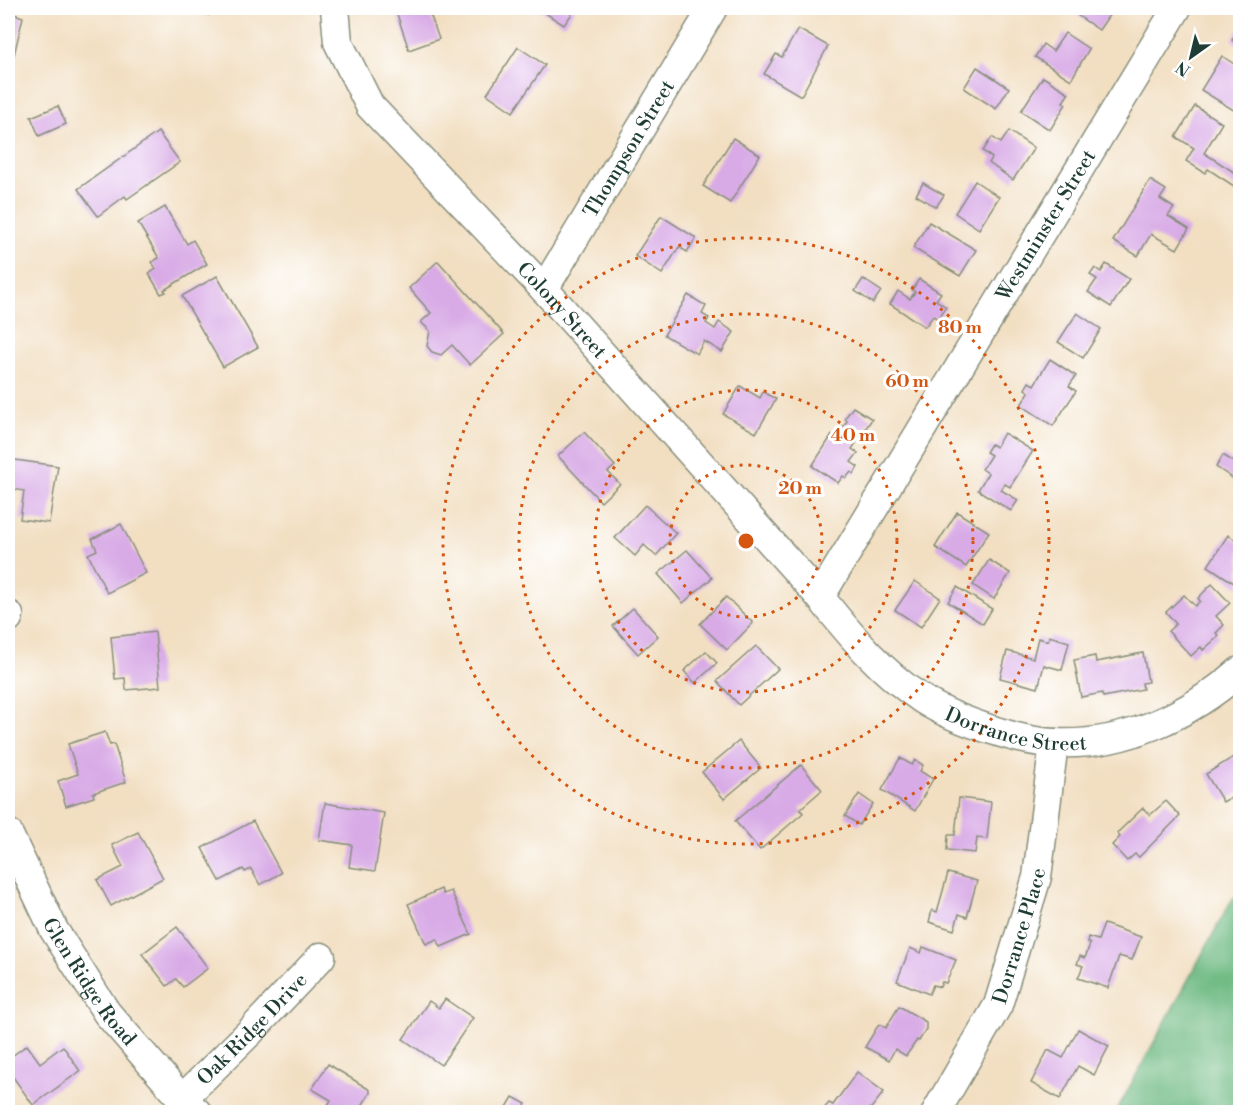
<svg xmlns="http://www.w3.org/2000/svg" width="1248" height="1120" font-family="'Libre Bodoni',serif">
	<rect width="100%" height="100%" fill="#fff"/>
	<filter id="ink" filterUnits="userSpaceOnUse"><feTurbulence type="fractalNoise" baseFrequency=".0167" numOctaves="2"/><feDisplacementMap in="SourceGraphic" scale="12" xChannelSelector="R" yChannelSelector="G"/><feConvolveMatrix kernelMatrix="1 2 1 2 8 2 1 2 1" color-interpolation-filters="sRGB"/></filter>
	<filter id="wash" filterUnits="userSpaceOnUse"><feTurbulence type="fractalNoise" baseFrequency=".008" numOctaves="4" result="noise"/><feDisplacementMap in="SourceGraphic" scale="24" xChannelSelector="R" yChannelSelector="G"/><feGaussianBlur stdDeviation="1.35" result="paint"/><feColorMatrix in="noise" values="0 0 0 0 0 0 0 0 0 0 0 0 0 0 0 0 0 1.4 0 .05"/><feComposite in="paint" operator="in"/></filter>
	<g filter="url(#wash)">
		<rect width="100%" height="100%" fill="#f2dfc2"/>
		<polygon fill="#6db981" stroke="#467b5a" stroke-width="1.5" points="1240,893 1240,1112 1116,1112 1230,903"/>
		<g id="blocks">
			<g fill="#d8aae6">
				<polygon points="188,8 212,8 209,15"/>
				<polygon points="395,8 428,8 439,39 409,50"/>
				<polygon points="537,8 576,8 564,25"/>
				<polygon points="1082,8 1114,8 1099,30 1077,15"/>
				<polygon points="8,12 23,17 14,55 8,53"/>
				<polygon points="1240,28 1240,46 1232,40"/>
				<polygon points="798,29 828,46 801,96 764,74 776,54 782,57"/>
				<polygon points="1065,33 1089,49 1071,80 1035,57 1043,44 1053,51"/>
				<polygon points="518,47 545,65 513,112 487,94"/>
				<polygon points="1222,56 1240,68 1240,114 1201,90"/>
				<polygon points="977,67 1009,88 996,109 964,88"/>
				<polygon points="1043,77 1069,93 1063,102 1066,104 1050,130 1021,111"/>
				<polygon points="58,106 66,124 39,136 31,117"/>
				<polygon points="1195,106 1222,123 1204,153 1240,176 1240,190 1208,169 1205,173 1186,161 1194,148 1176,137"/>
				<polygon points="1009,131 1034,148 1013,180 989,163 992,158 983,151 992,137 1001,143"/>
				<polygon points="158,132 180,162 127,199 125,196 98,216 78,189"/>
				<polygon points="733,138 760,155 730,203 703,186"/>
				<polygon points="1150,180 1166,190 1160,199 1174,208 1168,216 1189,229 1177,249 1151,234 1138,256 1113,241"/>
				<polygon points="975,181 999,197 979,229 955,213"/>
				<polygon points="923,183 944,195 936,207 916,195"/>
				<polygon points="165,207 187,244 193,240 207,264 164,290 166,292 161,294 149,274 156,269 152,262 159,258 138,223"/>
				<polygon points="661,216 696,238 687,252 679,247 662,274 635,256"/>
				<polygon points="929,222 976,250 960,276 913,248"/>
				<polygon points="438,261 504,334 470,365 452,345 441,355 432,352 427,346 430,331 421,322 431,313 409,288"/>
				<polygon points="1106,264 1129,279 1111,307 1088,292 1097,279 1090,275 1095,268 1101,272"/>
				<polygon points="217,276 258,347 223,367 182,296"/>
				<polygon points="863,279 881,291 873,303 855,291"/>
				<polygon points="919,279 941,293 936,300 946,307 938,319 933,316 925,327 890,304 898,291 910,299 915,292 912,290"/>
				<polygon points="688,295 706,306 702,314 709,318 706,323 715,329 719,322 734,332 722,352 704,341 697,354 664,335"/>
				<polygon points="1077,313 1101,329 1083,358 1058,342"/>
				<polygon points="1050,359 1076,376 1069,386 1076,391 1053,426 1021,405 1029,392 1025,389 1029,382 1034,385"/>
				<polygon points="740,386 760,398 763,392 776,399 756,433 723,414"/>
				<polygon points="853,407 872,419 852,449 858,453 851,462 858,467 854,474 851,472 846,478 843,476 838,483 812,466 832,435 836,438 847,421 845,418"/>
				<polygon points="584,432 615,466 608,472 620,484 601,502 558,456"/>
				<polygon points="1004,433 1033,451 1010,487 1005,484 1001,490 1018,500 1011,511 978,490 988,473 982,469 991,455 986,452 991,444 996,447"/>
				<polygon points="1223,455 1240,466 1240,483 1216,467"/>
				<polygon points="8,459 58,466 49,523 20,519 24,491 8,488"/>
				<polygon points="645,505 676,533 656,556 644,545 635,556 615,538"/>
				<polygon points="957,512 989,532 966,567 935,547"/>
				<polygon points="121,524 146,573 107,593 88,554 97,550 92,539"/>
				<polygon points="1228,535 1240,543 1240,587 1208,566"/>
				<polygon points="687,550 712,578 683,603 658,574"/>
				<polygon points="989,560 1010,573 994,599 973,585"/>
				<polygon points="915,581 940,598 921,627 895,610"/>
				<polygon points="1212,584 1230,603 1216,616 1224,625 1216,633 1219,636 1203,650 1201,647 1191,656 1168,631 1176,624 1166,612 1184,595 1195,606 1200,601 1198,598"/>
				<polygon points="957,587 992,609 983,624 948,602"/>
				<polygon points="726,597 753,623 727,650 700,624"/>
				<polygon points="633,608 658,636 638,654 613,626"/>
				<polygon points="155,632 160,687 126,690 125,678 115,679 111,637"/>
				<polygon points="1049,636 1069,642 1062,670 1044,665 1038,688 1000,678 1007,651 1033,658 1038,638 1048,641"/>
				<polygon points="756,646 778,669 739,705 717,681"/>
				<polygon points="706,651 717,663 695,683 684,671"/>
				<polygon points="1143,653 1148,682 1142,683 1143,689 1103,697 1102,693 1081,697 1074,660 1095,656 1096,662"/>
				<polygon points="105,732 110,745 114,744 126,782 93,793 94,797 66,806 58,781 78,774 68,744"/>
				<polygon points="739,741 761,768 724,799 702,772"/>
				<polygon points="1238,754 1240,759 1240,792 1223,802 1206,774"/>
				<polygon points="900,758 912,765 915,760 923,765 920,771 933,779 915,811 882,790"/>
				<polygon points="801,765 822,790 800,809 803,813 760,850 735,821"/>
				<polygon points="859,794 873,804 859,825 845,816"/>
				<polygon points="959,798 991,802 987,839 977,838 975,853 947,850 948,835 955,835"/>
				<polygon points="1166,801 1180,816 1139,857 1135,854 1127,861 1112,845 1120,837 1117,833 1143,808 1150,815"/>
				<polygon points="325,803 384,813 375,871 349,867 352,845 319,840"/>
				<polygon points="253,821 281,873 260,885 251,869 245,872 243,869 220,881 202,848"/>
				<polygon points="138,832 163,878 111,906 97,880 123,867 112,845"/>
				<polygon points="948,873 977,881 967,917 959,914 954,930 929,922 932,910 937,912"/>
				<polygon points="441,889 443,894 451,891 471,934 441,947 437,939 426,944 408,904"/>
				<polygon points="1104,924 1141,937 1132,960 1119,956 1108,988 1078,978 1083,966 1077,964 1080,956 1085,958 1090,944 1087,942 1088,937 1098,940"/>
				<polygon points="177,927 208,968 183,987 176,979 167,986 142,954"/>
				<polygon points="923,947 956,960 946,983 942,982 940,987 933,985 929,994 897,981 910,948 921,953"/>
				<polygon points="445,999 473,1018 441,1065 403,1039 429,1001 439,1008"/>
				<polygon points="899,1006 926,1022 926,1029 919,1041 917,1040 906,1056 895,1049 889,1060 865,1047 879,1024 886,1028"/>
				<polygon points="1078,1029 1109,1046 1094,1075 1078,1066 1060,1099 1031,1083 1048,1050 1063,1058"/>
				<polygon points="27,1045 40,1063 63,1046 80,1071 33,1105 8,1070 8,1059"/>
				<polygon points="328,1064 370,1090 370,1093 358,1112 324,1112 331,1100 312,1089"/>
				<polygon points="857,1072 884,1092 868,1112 821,1112 829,1103 833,1105"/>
				<polygon points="513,1097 526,1104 521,1112 504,1112"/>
			</g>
		</g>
	</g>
	<g filter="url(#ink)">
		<use href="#blocks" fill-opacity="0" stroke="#888e7b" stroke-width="1.5"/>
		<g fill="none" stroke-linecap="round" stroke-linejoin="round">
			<g stroke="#888e7b" stroke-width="31">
				<g id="minor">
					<path id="s1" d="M335,8L338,42L370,106L544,289L820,597C850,635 881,672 922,699C940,711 960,719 980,726C1004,734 1029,742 1054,743C1123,747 1190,715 1240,671"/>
					<path id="s2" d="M544,289L713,8"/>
					<path id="s3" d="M820,597L1177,8"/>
					<polyline points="8,618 9,615"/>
					<path id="s4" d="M8,833L54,930L107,1013L182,1099L197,1112"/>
					<path id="s5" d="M182,1099L249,1033L321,957"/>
					<path id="s6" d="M936,1112L998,1005L1037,877L1054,743"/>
				</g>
			</g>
			<use href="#minor" stroke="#fff" stroke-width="28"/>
		</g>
	</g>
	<g fill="none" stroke="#d45610" stroke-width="3" stroke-dasharray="3 6">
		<circle cx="746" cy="541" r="76"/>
		<circle cx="746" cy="541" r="151"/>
		<circle cx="746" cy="541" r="227"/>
		<circle cx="746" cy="541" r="303"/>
	</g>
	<g text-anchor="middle" stroke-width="6" stroke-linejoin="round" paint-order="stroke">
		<g font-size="20" fill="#1f3d34" stroke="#fff">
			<text dy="7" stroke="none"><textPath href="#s2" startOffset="164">Thompson Street</textPath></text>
			<text dy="7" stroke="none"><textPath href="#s3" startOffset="435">Westminster Street</textPath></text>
			<text dy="7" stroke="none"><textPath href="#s1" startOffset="386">Colony Street</textPath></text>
			<text dy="7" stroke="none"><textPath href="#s1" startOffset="1017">Dorrance Street</textPath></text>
			<text dy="7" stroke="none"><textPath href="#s6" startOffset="196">Dorrance Place</textPath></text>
			<text dy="7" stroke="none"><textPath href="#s4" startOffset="170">Glen Ridge Road</textPath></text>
			<text dy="7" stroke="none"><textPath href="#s5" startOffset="99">Oak Ridge Drive</textPath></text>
		</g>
	</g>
	<circle cx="746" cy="541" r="9" fill="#d45610" stroke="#fff" stroke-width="3"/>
	<g font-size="18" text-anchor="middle" font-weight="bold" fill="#d45610" stroke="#fff" stroke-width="6" stroke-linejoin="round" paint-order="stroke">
		<text x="960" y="333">80 m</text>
		<text x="907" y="387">60 m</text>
		<text x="853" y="441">40 m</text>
		<text x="800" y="494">20 m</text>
	</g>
	<rect width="1248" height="1120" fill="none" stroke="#fff" stroke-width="30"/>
	<g transform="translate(1191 57) rotate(214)" stroke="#ffffff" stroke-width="4.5" paint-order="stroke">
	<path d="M0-4.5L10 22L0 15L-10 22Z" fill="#1f3d34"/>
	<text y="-9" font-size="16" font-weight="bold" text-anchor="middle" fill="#1f3d34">N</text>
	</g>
</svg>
